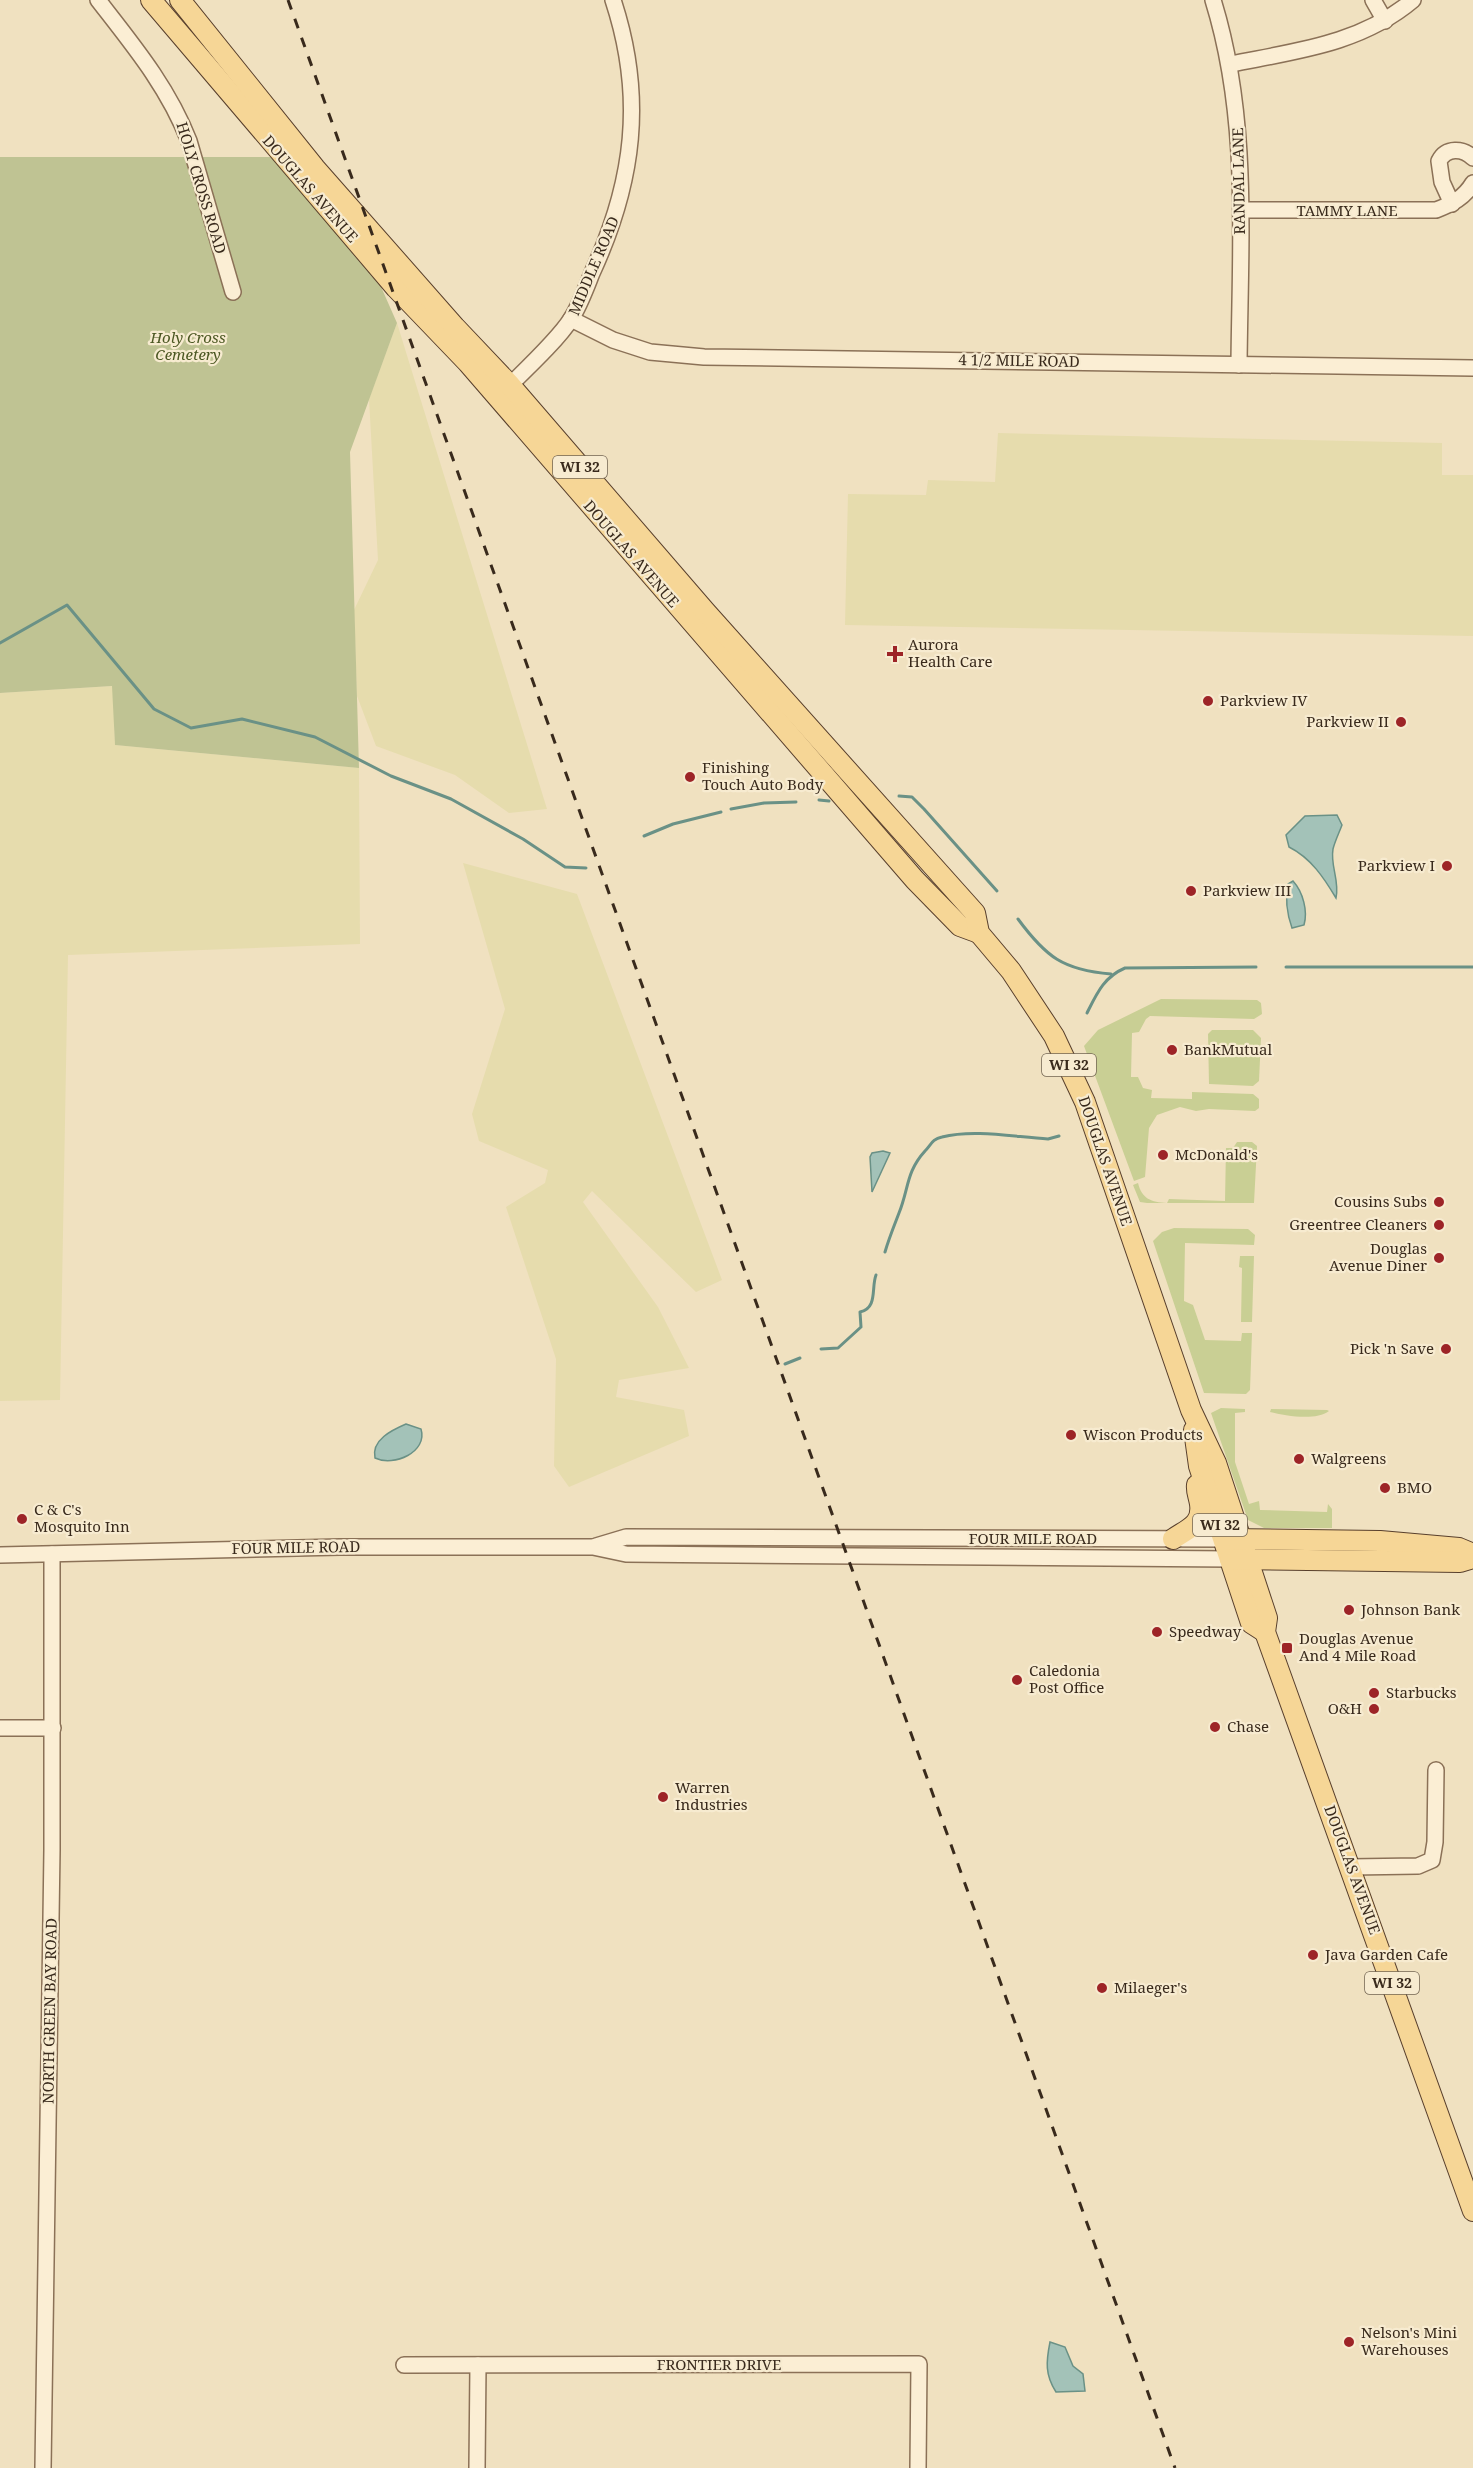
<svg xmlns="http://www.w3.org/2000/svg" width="1473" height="2468" font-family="'Noto Serif',serif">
	<rect width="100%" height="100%" fill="#f0e1c0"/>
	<g fill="#e6dcad">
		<polygon points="397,323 547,809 509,813 455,775 376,746 357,696 354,610 378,560 369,399"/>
		<polygon points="998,433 1442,443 1442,475 1473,475 1473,636 845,625 848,494 926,495 928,480 995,482"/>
		<polygon points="113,686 115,745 359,768 360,944 68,955 60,1400 0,1401 0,693"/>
		<polygon points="463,863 577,894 722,1280 696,1292 592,1191 583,1202 658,1307 689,1368 619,1380 616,1397 684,1410 689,1436 569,1487 554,1466 556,1359 506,1207 545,1183 548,1170 479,1141 472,1114 505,1009"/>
	</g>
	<g fill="#c9cf94">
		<polygon points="1161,999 1257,1000 1261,1003 1262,1014 1254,1019 1150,1016 1146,1019 1139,1032 1132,1033 1131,1077 1138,1077 1143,1088 1152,1090 1151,1098 1192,1099 1192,1092 1253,1094 1259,1099 1259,1108 1255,1111 1209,1109 1196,1111 1180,1107 1157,1115 1149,1128 1145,1177 1134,1181 1084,1046 1098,1030"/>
		<polygon points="1212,1030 1253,1030 1261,1038 1259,1081 1253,1086 1209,1084 1208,1034"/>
		<path d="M1237,1142H1252L1257,1146L1254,1203H1147L1140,1202L1133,1185L1138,1183C1142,1199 1151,1202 1167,1203L1169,1199L1225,1201L1226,1148H1233Z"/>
		<polygon points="1174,1228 1248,1229 1255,1235 1254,1245 1185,1243 1184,1301 1193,1305 1205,1340 1241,1341 1242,1333 1252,1333 1250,1390 1246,1394 1204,1393 1153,1241 1162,1232"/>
		<polygon points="1240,1256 1254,1256 1252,1322 1241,1322 1242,1268 1239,1267"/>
		<polygon points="1221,1408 1245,1409 1245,1412 1235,1413 1235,1462 1249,1504 1259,1501 1260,1510 1327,1512 1328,1504 1332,1509 1332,1528 1264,1528 1248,1520 1211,1413"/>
		<path d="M1271,1409L1327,1410L1329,1411C1316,1421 1286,1416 1270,1412Z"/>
	</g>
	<polygon fill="#bfc393" points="0,157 283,157 378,280 397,323 350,452 359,768 115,745 112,686 0,693"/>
	<g fill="#a3c2b8" stroke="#6a9186" stroke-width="1.5">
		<path d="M1337,815L1342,825C1339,833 1335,841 1333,849C1330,866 1340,881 1336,898C1324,878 1311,858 1289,847L1286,835L1305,816Z"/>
		<path d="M1293,881C1303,892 1308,911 1304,925L1292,928C1287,914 1285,899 1288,884Z"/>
		<polygon points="883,1151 890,1153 872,1192 870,1157 872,1153"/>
		<path d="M406,1424L421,1429C428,1452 394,1467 375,1458C371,1440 392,1430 406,1424Z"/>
		<path d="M1050,2342L1065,2347L1073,2366L1083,2374L1085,2391L1056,2392C1045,2375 1046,2362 1050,2342Z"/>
	</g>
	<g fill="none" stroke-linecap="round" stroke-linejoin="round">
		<g stroke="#6a9186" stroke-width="3">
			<polyline points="0,643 67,605 154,709 191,728 242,719 315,737 391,776 451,799 523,839 565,867 586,868"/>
			<polyline points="899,796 912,797 924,809 997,891"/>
			<polyline points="819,800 829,801"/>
			<polyline points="731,809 764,803 796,802"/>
			<polyline points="644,836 673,824 721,812"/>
			<path d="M1018,919C1046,957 1063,970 1111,974"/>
			<polyline points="1286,967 1473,967"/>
			<path d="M1087,1013C1097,993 1104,977 1125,968L1256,967"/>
			<path d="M885,1252C889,1238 894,1226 899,1213C909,1188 906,1172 925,1151C931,1145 932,1139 942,1137C974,1129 1014,1137 1048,1139L1059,1136"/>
			<path d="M821,1349L838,1348L861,1327L860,1312C878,1308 871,1288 876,1275"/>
			<polyline points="785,1364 800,1358"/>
		</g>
		<g stroke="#8b7157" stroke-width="18">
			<g id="minor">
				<path d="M98,0C133,45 168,87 189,141L233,292"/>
				<path d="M1213,0C1250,119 1240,242 1239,365"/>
				<polyline points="1373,0 1385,21"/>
				<path d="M1231,64C1296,51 1361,44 1413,0"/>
				<path d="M1452,204L1442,182L1439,161C1446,147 1463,148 1473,158"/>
				<path d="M1241,210H1436C1452,204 1464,198 1473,183"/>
				<polyline points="571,319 613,340 650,352 704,357 1473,368"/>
				<path d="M503,392C522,373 558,340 571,319C580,305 586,288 592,273C634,182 645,97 613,0"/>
				<polyline points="596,1546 626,1537 1224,1539"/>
				<polyline points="0,1555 340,1547 593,1547 626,1554 1230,1559"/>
				<polyline points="0,1728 53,1728"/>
				<polyline points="1351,1867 1418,1866 1432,1860 1435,1842 1436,1770"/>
				<polyline points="404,2365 919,2364 918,2468"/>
				<polyline points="43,2468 52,1850 52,1554"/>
				<polyline points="477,2468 478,2365"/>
			</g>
		</g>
		<g stroke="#583f2c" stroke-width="22">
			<g id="major">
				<polyline points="151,0 396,288 468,363 915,880 960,926 979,933"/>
				<polyline points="180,0 315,168 455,327 510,385 705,611 975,913 979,933 1011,971 1054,1036 1085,1102 1191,1410 1216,1463 1267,1618 1265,1632 1473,2211"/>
				<polyline points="1194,1430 1199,1466 1251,1623 1265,1632"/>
				<path d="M1173,1539C1187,1529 1203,1525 1200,1504C1199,1497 1196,1491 1197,1485"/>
				<polyline points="1224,1539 1380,1541 1459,1548 1473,1554"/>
				<polyline points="1230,1559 1460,1562 1473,1558"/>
			</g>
		</g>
		<use href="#minor" stroke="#fbeed4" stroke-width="15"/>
		<use href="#major" stroke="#f6d696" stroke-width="20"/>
		<polyline stroke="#392a1c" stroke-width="3" stroke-dasharray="10 10" stroke-linecap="butt" points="288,0 1175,2468"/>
	</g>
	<g fill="#9d2427" stroke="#f7ebd0" stroke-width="2">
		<path d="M892 645h6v6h6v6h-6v6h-6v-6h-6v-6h6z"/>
		<circle cx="1208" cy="701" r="6"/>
		<circle cx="1401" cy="722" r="6"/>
		<circle cx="690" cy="777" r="6"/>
		<circle cx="1447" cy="866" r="6"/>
		<circle cx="1191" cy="891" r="6"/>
		<circle cx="1172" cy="1050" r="6"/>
		<circle cx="1163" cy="1155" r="6"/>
		<circle cx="1439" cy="1202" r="6"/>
		<circle cx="1439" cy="1225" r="6"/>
		<circle cx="1439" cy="1258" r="6"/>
		<circle cx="1446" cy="1349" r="6"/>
		<circle cx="1071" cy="1435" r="6"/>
		<circle cx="1299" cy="1459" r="6"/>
		<circle cx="1385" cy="1488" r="6"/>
		<circle cx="22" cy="1519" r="6"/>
		<circle cx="1349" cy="1610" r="6"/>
		<circle cx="1157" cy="1632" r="6"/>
		<rect x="1281" y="1642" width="12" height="12" rx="3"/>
		<circle cx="1017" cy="1680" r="6"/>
		<circle cx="1374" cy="1693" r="6"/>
		<circle cx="1374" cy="1709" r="6"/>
		<circle cx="1215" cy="1727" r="6"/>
		<circle cx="663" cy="1797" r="6"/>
		<circle cx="1313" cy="1955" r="6"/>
		<circle cx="1102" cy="1988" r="6"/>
		<circle cx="1349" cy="2342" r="6"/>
	</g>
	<g text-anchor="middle" stroke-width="4.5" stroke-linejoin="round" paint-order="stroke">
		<g fill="#f7ebd0" stroke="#726452" stroke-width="1.5">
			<rect x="553" y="456" width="54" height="22" rx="4.5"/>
			<rect x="1042" y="1054" width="54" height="22" rx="4.5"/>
			<rect x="1193" y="1514" width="54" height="22" rx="4.5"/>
			<rect x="1365" y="1972" width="54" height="22" rx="4.5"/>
		</g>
		<g font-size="14" font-weight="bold" fill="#392a1c">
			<text x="580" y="472">WI 32</text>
			<text x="1069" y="1070">WI 32</text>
			<text x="1220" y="1530">WI 32</text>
			<text x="1392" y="1988">WI 32</text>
		</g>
		<g font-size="15" fill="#392a1c" stroke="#f7ebd0">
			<text transform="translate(1239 181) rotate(-91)" y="5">RANDAL LANE</text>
			<text transform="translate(201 188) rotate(73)" y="5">HOLY CROSS ROAD</text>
			<text transform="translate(310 189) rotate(49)" y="5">DOUGLAS AVENUE</text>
			<text x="1347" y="216">TAMMY LANE</text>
			<text transform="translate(594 266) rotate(-67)" y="5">MIDDLE ROAD</text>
			<text transform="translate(1019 361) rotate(1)" y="5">4 1/2 MILE ROAD</text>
			<text transform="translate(631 554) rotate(49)" y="5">DOUGLAS AVENUE</text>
			<text transform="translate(1105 1161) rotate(71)" y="5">DOUGLAS AVENUE</text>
			<text x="1033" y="1544">FOUR MILE ROAD</text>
			<text transform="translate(296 1548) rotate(-1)" y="5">FOUR MILE ROAD</text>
			<text transform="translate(1352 1870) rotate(70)" y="5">DOUGLAS AVENUE</text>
			<text transform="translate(50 2011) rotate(-89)" y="5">NORTH GREEN BAY ROAD</text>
			<text x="719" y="2370">FRONTIER DRIVE</text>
		</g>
		<g font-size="15" font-style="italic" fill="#4b5722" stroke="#f7ebd0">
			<text x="188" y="343">Holy Cross<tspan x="188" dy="17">Cemetery</tspan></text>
		</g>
		<g font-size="15" fill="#392a1c" stroke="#f7ebd0" text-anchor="start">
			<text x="908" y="650">Aurora<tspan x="908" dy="17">Health Care</tspan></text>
			<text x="1220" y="706">Parkview IV</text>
			<text x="1389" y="727" text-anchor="end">Parkview II</text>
			<text x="702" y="773">Finishing<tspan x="702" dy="17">Touch Auto Body</tspan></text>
			<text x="1435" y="871" text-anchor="end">Parkview I</text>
			<text x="1203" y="896">Parkview III</text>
			<text x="1184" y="1055">BankMutual</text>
			<text x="1175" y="1160">McDonald's</text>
			<text x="1427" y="1207" text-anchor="end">Cousins Subs</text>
			<text x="1427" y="1230" text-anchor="end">Greentree Cleaners</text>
			<text x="1427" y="1254" text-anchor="end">Douglas<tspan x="1427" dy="17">Avenue Diner</tspan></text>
			<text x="1434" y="1354" text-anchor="end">Pick 'n Save</text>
			<text x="1083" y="1440">Wiscon Products</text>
			<text x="1311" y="1464">Walgreens</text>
			<text x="1397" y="1493">BMO</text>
			<text x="34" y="1515">C &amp; C's<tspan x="34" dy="17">Mosquito Inn</tspan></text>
			<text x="1361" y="1615">Johnson Bank</text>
			<text x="1169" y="1637">Speedway</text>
			<text x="1299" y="1644">Douglas Avenue<tspan x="1299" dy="17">And 4 Mile Road</tspan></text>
			<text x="1029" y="1676">Caledonia<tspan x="1029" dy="17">Post Office</tspan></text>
			<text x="1386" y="1698">Starbucks</text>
			<text x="1362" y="1714" text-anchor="end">O&amp;H</text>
			<text x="1227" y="1732">Chase</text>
			<text x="675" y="1793">Warren<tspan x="675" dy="17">Industries</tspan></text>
			<text x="1325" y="1960">Java Garden Cafe</text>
			<text x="1114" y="1993">Milaeger's</text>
			<text x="1361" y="2338">Nelson's Mini<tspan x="1361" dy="17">Warehouses</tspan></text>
		</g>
	</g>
</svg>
